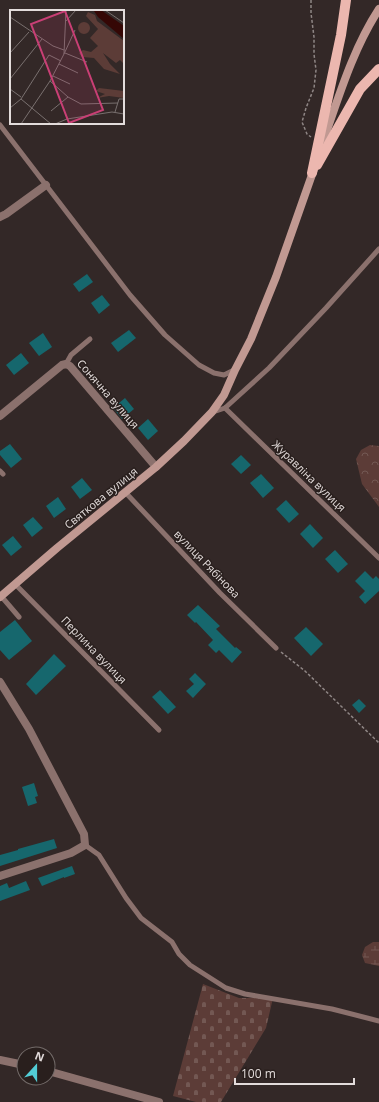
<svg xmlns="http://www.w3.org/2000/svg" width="379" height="1102" font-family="'Open Sans',sans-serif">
	<defs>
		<pattern id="forest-crowns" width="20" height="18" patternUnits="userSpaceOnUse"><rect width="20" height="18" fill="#5c3c37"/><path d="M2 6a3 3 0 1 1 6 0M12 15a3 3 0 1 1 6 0" fill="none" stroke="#735853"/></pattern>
		<pattern id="wetland-marsh" width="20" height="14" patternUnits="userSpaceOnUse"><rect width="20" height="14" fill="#5c3c37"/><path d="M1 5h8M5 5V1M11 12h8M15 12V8" fill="none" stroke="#735853"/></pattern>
		<pattern id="cemetery-stones" width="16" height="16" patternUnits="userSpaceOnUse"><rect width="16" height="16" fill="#5c3c37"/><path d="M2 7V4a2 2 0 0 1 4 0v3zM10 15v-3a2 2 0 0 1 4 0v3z" fill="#735853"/></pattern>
	</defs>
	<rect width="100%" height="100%" fill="#332827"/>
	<polygon fill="url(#forest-crowns)" points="370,445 379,446 379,507 362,484 356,459 361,450"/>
	<polygon fill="url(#wetland-marsh)" points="373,942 379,942 379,966 365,963 362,955 365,947"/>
	<polygon fill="url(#cemetery-stones)" points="203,984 239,998 273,998 266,1028 221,1102 196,1102 173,1096"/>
	<g fill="#16676d">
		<polygon points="87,274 93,282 79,292 73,284"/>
		<polygon points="102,295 110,305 99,314 91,303"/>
		<polygon points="129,330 136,338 118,352 111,343"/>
		<polygon points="43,333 52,347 39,356 29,343"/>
		<polygon points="21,353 29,363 14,375 6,365"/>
		<polygon points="125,398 134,409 122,419 113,408"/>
		<polygon points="148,419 158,431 148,440 138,428"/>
		<polygon points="10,444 22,459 11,468 0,455 0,451"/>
		<polygon points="241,455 251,465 241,474 231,464"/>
		<polygon points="261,474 274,488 263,498 250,483"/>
		<polygon points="82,478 92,490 80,499 71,487"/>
		<polygon points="58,497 66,509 54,518 46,506"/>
		<polygon points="286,500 299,514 289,523 276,509"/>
		<polygon points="33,517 43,528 32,537 23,525"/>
		<polygon points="310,524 323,538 313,548 300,534"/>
		<polygon points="13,536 22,547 11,556 2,545"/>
		<polygon points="335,550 348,564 338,573 325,559"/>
		<polygon points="365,571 373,579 376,576 379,579 379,591 365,604 359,597 365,591 355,581"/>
		<polygon points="198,605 220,626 216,629 235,648 236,647 242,652 232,663 219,650 216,653 208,645 213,640 196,622 195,623 187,615"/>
		<polygon points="15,620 32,641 9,660 0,650 0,632"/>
		<polygon points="306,627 323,644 311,656 294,638"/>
		<polygon points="54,654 66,666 36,695 26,684"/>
		<polygon points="195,673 206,684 193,698 186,691 194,684 189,679"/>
		<polygon points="160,690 176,707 168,714 152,697"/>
		<polygon points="359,699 366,706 359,713 352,705"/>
		<polygon points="34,783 38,796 35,797 37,803 28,806 22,787"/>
		<polygon points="54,839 57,848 0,866 0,855 18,850 18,849"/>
		<polygon points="72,866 75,874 64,878 64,877 42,886 38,878"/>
		<polygon points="26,881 30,890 0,901 0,886 7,883 9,888"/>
	</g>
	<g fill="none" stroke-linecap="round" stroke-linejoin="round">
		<g stroke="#8f8685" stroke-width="1.5" stroke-dasharray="3 2" stroke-linecap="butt">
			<polyline points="311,0 311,13 314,37 314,54 316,70 314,88 306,108 302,122 307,134 311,137"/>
			<polyline points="281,652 305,671 379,743"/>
		</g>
		<g stroke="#8b716d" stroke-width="5">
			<polyline points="0,125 130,295 165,335 199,365 214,373 224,375 234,370"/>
			<polyline points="66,364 71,355 90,339"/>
			<polyline points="225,408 379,558"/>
			<polyline points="213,412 225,408 269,368 326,308 379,249"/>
			<polyline points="0,471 3,474"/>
			<polyline points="125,492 220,593 276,648"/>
			<polyline points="15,584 159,730"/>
			<polyline points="1,596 19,617"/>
			<polyline points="85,845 99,855 126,898 141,918 172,942 179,954 190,965 226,988 245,994 332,1009 379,1021"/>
		</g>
		<g stroke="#8b716d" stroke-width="8">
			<polyline points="0,217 6,214 46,185"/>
			<polyline points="0,416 62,365 66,364 70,366 156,467"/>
			<polyline points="0,682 29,729 84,834 85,845 71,853 0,876"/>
			<polyline points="0,1060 24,1065"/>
			<polyline points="48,1071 159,1102"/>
		</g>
		<g stroke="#c19992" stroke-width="8">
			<path d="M320,150C337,103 351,52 379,9"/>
			<polyline points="0,597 57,548 156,467 184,441 212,412 224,395 235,370 251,339 276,277 314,169"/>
		</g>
		<g stroke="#ecb7af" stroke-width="10">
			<polyline points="317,165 360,89 379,69"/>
			<polyline points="312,173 341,35 346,0"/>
		</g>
	</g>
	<g text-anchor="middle" stroke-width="3" stroke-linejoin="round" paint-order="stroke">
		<g font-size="11" fill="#e3dcdb" stroke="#291f1d">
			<text transform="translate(108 394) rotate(49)" y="4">Сонячна вулиця</text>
			<text transform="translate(309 476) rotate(44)" y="4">Журавліна вулиця</text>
			<text transform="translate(101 498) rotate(-39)" y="4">Святкова вулиця</text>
			<text transform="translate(207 564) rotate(46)" y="4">вулиця Рябінова</text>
			<text transform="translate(94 650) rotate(46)" y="4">Перлина вулиця</text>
		</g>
	</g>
	<g transform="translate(10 10)">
		<rect width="114" height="114" fill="#332827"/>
		<path d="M78,2L85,5L87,11L114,31V54L110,50L106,53L93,43L100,54L110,64L94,59L84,48L72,47L69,43L73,40L81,42L88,36L80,28L88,19L76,6ZM68 18a6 6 0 1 1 12 0a6 6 0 1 1-12 0Z" fill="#5c3c37"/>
		<path d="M89,78L114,81V88L99,86L87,88L95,84L86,81Z" fill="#5c3c37"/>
		<path d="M91,0L114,16V29L88,7L84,1Z" fill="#350705"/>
		<path fill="none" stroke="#79706f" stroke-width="1" d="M95,0L114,13M0,7L43,36L54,40M56,11L66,0M0,43L19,22M55,43L77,52M54,44L65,20M49,54L68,63M43,66L60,74M0,69L32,29M40,71L58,87L71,94L108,93M0,79L11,87M11,89L41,114M0,98L11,89L39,45L51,51M41,101L58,87M105,102L109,89H114M11,114L40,71L54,44L56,0M45,114L57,109L102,102L114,104"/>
		<path fill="#c93f75" fill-opacity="0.15" stroke="#c93f75" stroke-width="2" d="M55,1L93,100L59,113L21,14Z"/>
		<rect width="114" height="114" fill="none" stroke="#e3dcdb" stroke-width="2"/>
	</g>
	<g transform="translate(36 1066) rotate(21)"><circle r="19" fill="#291f1d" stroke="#736b69"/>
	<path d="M0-3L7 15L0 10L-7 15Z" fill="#52ccd5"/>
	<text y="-6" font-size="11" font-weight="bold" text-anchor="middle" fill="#e3dcdb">N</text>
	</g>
	<path d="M235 1078v6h119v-6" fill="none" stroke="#e3dcdb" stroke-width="2"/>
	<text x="241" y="1078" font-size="12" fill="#e3dcdb" stroke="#291f1d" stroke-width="3" paint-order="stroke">100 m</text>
</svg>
